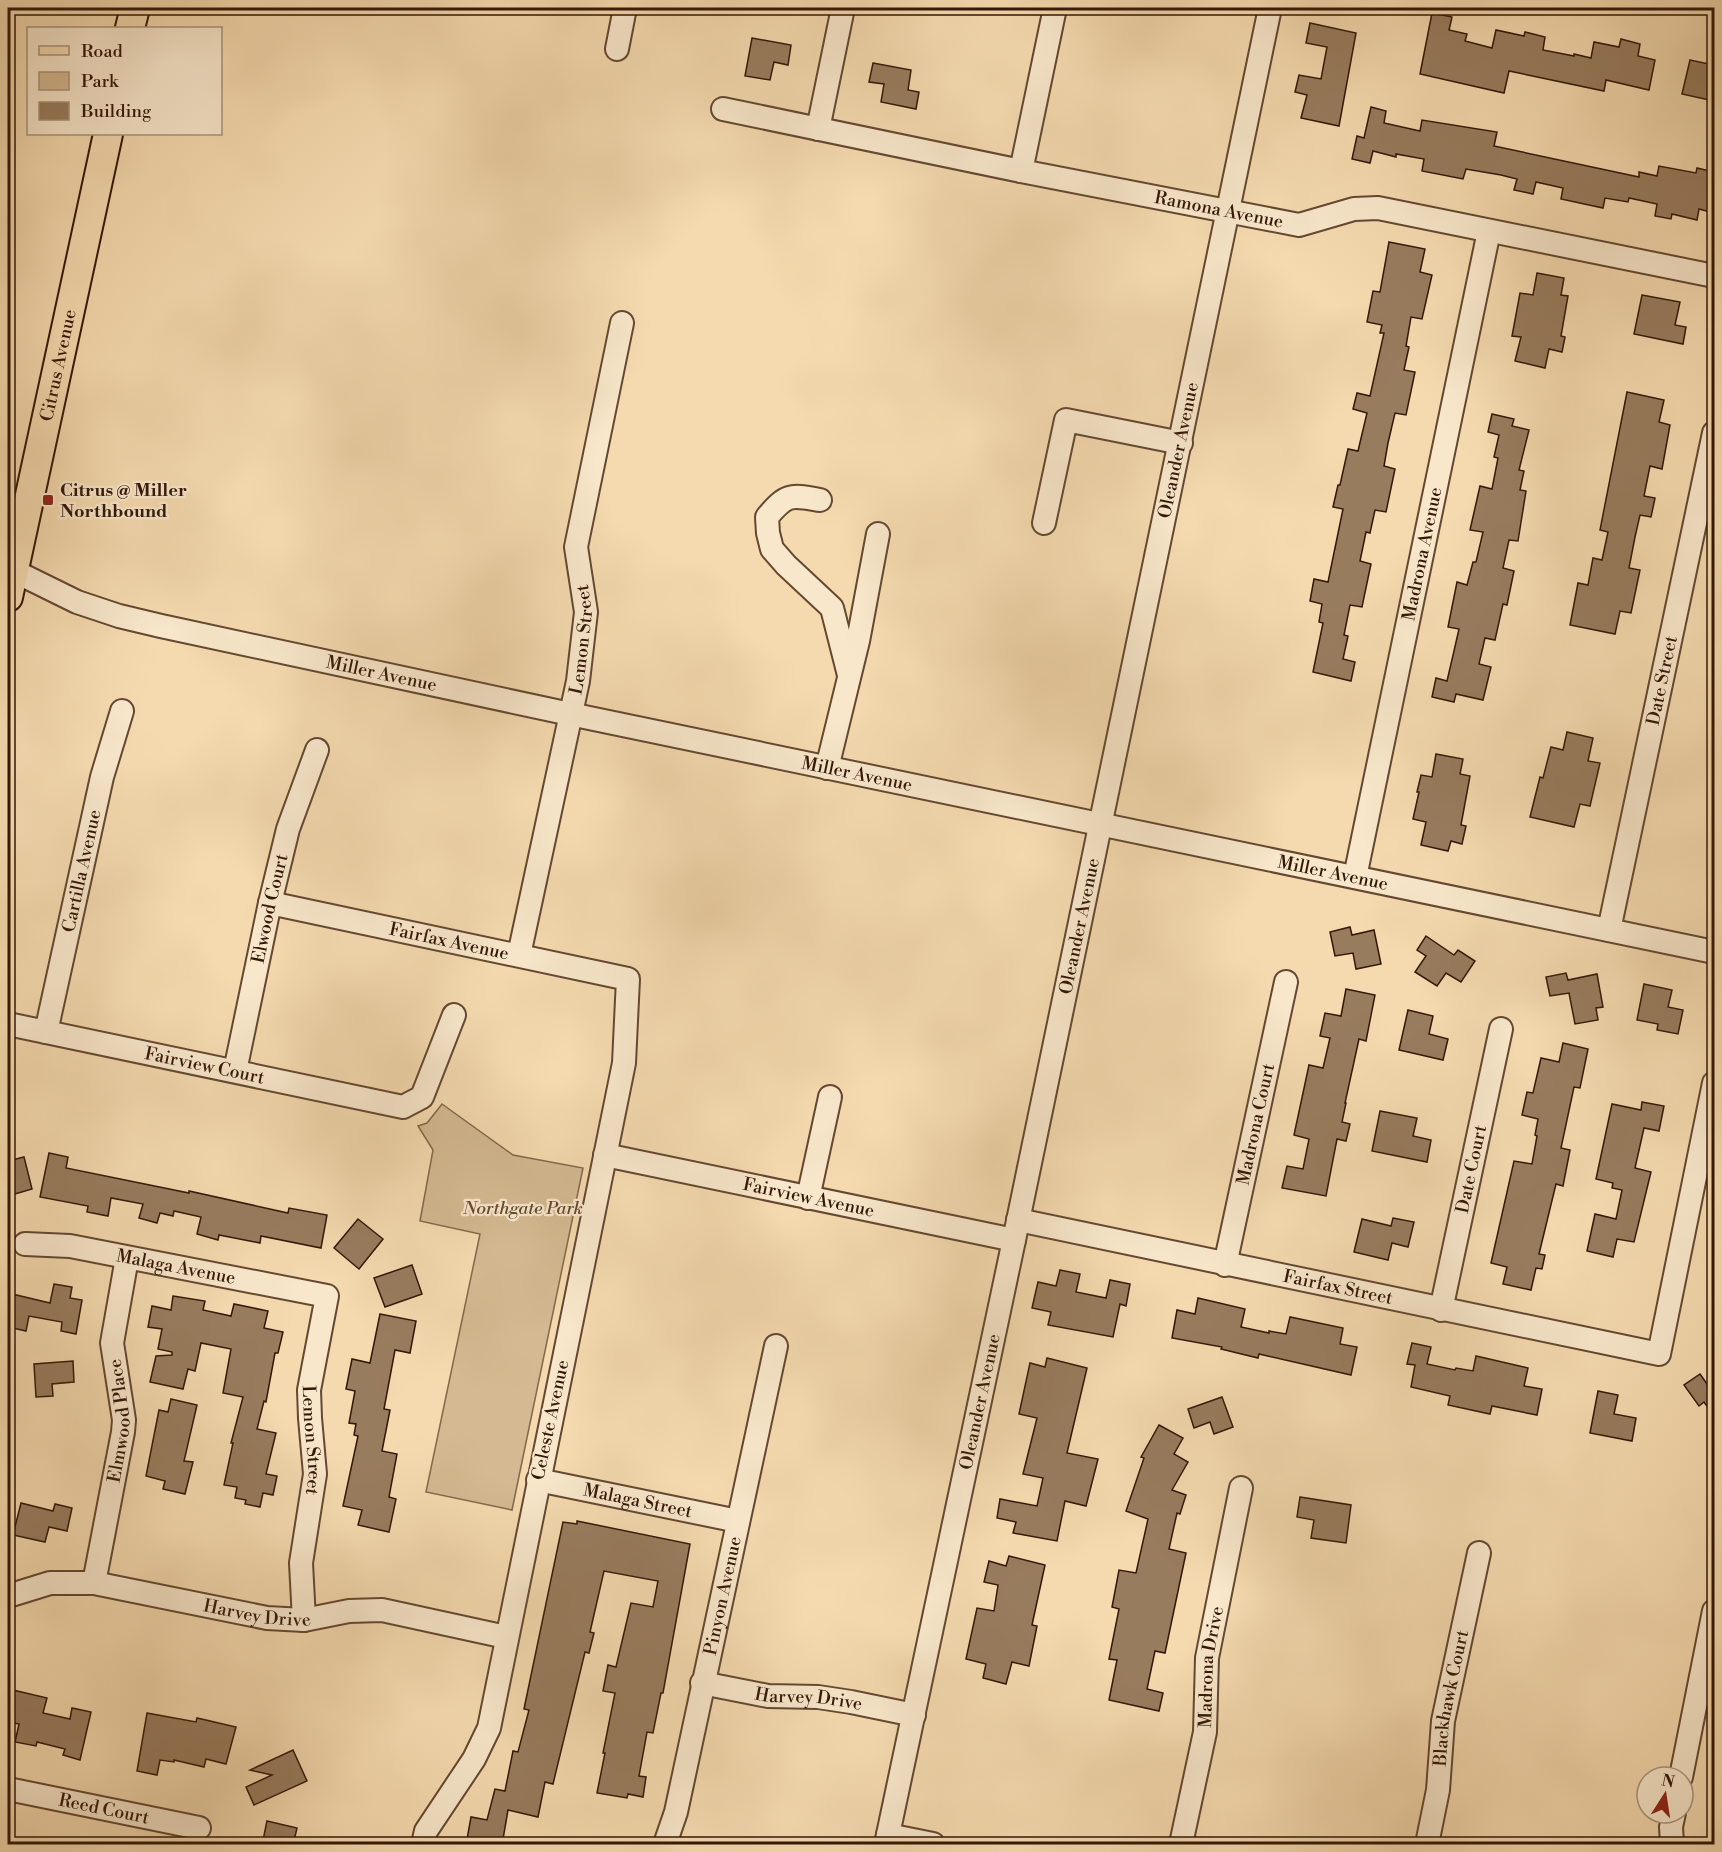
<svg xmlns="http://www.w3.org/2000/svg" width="1722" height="1852" font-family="'Libre Bodoni',serif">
	<rect width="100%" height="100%" fill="#f5daaf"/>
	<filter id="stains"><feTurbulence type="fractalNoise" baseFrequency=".00333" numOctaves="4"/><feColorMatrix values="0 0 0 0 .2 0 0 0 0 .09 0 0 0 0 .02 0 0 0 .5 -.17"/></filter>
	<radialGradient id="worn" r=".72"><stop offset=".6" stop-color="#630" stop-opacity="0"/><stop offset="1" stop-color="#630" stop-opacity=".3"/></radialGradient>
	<polygon fill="#d4b992" stroke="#84684c" stroke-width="1.5" points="442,1104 513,1155 583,1168 512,1510 426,1492 480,1234 420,1221 433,1150 418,1126 427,1123"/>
	<g fill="#987c5e" stroke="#331707" stroke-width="1.5">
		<polygon points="1432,13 1452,17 1449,30 1467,34 1465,41 1492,48 1496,30 1524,36 1525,32 1545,37 1543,50 1574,56 1574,54 1591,58 1594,42 1619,47 1621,39 1640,44 1638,56 1655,60 1649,90 1606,80 1604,91 1509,71 1504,93 1420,74"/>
		<polygon points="1310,23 1356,33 1339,126 1301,118 1307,95 1295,92 1299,75 1321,79 1327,47 1306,43"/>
		<polygon points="752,38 791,45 788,65 774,62 770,80 745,76"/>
		<polygon points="1690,60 1714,65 1714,101 1682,94"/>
		<polygon points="873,63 911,70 908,90 919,92 916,109 881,102 884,84 869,82"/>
		<polygon points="1371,107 1386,111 1384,123 1420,131 1422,120 1497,132 1494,146 1639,177 1639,172 1657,176 1659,166 1696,173 1697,168 1714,172 1714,213 1699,209 1697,220 1672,214 1671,219 1655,216 1657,204 1629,198 1628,202 1605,198 1603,208 1561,199 1563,188 1536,182 1533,194 1514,190 1517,179 1501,175 1466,169 1463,179 1422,171 1424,159 1396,154 1396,157 1373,151 1370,163 1352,159 1357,136 1364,138"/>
		<polygon points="1389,242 1425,249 1420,272 1432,275 1422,319 1411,317 1406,346 1409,347 1404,370 1415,372 1406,415 1395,413 1388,443 1384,466 1395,469 1386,512 1375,510 1370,533 1366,532 1360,561 1371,564 1362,607 1350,605 1344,635 1348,636 1343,659 1355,662 1351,681 1313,672 1323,623 1319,622 1322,604 1310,601 1314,579 1328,582 1343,509 1333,507 1338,485 1340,485 1348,449 1358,451 1367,413 1353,409 1357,393 1370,396 1384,333 1380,333 1382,325 1367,322 1373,291 1380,292"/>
		<polygon points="1537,273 1564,278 1561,295 1568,296 1561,336 1565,337 1562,352 1549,349 1545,368 1515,361 1521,337 1512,336 1520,293 1533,295"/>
		<polygon points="1642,295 1680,302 1675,325 1686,327 1683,344 1634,334"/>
		<polygon points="1627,392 1664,400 1659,422 1670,425 1662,469 1650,466 1644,496 1655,498 1651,517 1640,515 1635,537 1629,568 1640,570 1631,613 1620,611 1615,634 1570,625 1578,583 1588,585 1593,558 1602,560 1608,532 1600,530"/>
		<polygon points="1492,414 1514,419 1512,426 1529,430 1519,470 1524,471 1520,490 1526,491 1518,541 1509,540 1503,568 1514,571 1507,605 1503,604 1495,640 1485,638 1479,664 1491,667 1483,700 1456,694 1454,702 1432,697 1436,678 1447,681 1454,651 1459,629 1448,627 1457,582 1467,585 1473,562 1476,562 1483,532 1470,530 1480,486 1492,489 1498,458 1494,457 1499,435 1488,432"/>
		<polygon points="1567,732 1593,738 1588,761 1600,763 1590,806 1580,804 1574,827 1530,817 1540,777 1543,778 1551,747 1563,750"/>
		<polygon points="1436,754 1463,759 1460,774 1470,776 1461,825 1466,826 1462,844 1451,841 1448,851 1421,845 1426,822 1413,819 1419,792 1417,792 1421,775 1432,777"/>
		<polygon points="1350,927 1352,935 1374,930 1381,964 1356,969 1353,953 1335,956 1330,932"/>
		<polygon points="1426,936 1454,955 1458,950 1475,961 1461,982 1446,973 1437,986 1415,972 1426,956 1417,950"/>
		<polygon points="1566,973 1568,980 1597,974 1603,1007 1596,1008 1598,1020 1575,1024 1569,993 1550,996 1546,977"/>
		<polygon points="1644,984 1672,990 1668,1007 1683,1010 1678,1034 1657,1030 1658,1024 1637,1020"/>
		<polygon points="1346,989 1375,995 1366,1041 1359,1039 1345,1103 1346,1103 1342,1122 1350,1124 1346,1141 1337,1139 1326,1196 1282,1188 1287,1166 1303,1169 1309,1139 1294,1135 1309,1065 1323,1068 1330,1038 1320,1036 1325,1013 1341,1016"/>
		<polygon points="1408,1010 1433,1016 1429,1034 1448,1039 1443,1060 1399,1050"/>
		<polygon points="1563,1043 1588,1049 1580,1088 1574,1087 1561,1148 1570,1150 1563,1186 1556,1184 1539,1254 1545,1255 1542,1269 1536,1268 1531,1290 1503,1284 1507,1267 1491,1263 1514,1161 1532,1164 1537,1136 1535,1135 1538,1119 1522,1115 1527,1092 1533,1093 1541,1058 1559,1062"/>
		<polygon points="1642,1102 1664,1106 1659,1131 1644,1128 1635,1168 1651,1172 1634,1242 1617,1239 1613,1257 1587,1251 1595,1214 1616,1219 1622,1190 1612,1188 1613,1183 1596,1179 1612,1104 1641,1110"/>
		<polygon points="1380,1111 1417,1118 1413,1136 1431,1140 1427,1162 1372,1151"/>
		<polygon points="49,1153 68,1157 66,1168 189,1193 189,1191 288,1213 289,1208 327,1215 321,1248 261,1236 260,1243 219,1235 218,1240 197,1234 201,1217 174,1211 173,1216 160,1213 157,1223 139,1218 143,1204 111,1198 108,1216 87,1212 88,1206 40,1197"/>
		<polygon points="24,1157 32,1189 8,1196 8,1161"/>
		<polygon points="1393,1218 1414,1222 1408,1247 1392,1243 1388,1260 1354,1252 1362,1219 1391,1226"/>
		<polygon points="358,1219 383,1239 359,1269 334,1248"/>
		<polygon points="412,1265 422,1294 385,1307 374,1278"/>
		<polygon points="1060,1270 1080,1274 1076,1292 1106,1298 1110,1280 1130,1284 1126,1306 1120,1304 1113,1337 1048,1325 1051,1312 1032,1308 1038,1282 1056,1286"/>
		<polygon points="54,1284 72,1287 70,1298 82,1300 76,1334 61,1331 62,1322 29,1316 26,1331 8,1327 8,1293 50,1303"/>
		<polygon points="173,1296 205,1301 203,1310 231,1316 234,1304 268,1311 264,1328 283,1332 278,1353 275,1353 266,1402 264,1401 257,1429 276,1433 266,1474 277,1476 273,1495 263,1493 260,1507 245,1504 246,1500 235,1498 237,1487 224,1485 233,1443 231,1443 243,1397 223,1393 231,1349 201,1343 195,1371 188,1369 183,1389 150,1382 156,1356 172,1355 172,1352 158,1349 162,1329 148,1327 152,1306 171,1310"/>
		<polygon points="1198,1298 1245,1309 1241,1327 1269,1333 1269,1331 1286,1334 1290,1317 1343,1328 1340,1344 1357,1347 1351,1375 1259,1354 1258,1358 1221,1349 1222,1347 1172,1338 1177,1310 1195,1314"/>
		<polygon points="380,1314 416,1321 410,1353 395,1350 384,1409 390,1410 382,1451 397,1454 389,1497 396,1499 389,1532 358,1525 362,1510 343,1506 358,1436 354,1435 356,1424 349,1423 355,1391 346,1389 352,1359 370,1363"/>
		<polygon points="1412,1343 1431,1347 1427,1364 1455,1370 1456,1368 1473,1371 1476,1356 1528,1368 1524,1386 1542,1389 1537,1415 1492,1406 1490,1414 1448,1405 1450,1396 1411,1387 1415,1365 1407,1364"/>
		<polygon points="1047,1358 1087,1368 1067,1453 1098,1459 1086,1506 1065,1501 1057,1541 1013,1533 1016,1522 997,1518 1000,1499 1037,1506 1043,1478 1023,1474 1037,1418 1019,1414 1030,1363 1045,1367"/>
		<polygon points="73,1361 74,1382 52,1384 53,1396 36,1397 34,1364"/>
		<polygon points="1700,1374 1714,1394 1714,1416 1704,1402 1699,1406 1684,1385"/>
		<polygon points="1598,1391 1618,1395 1614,1414 1636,1418 1632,1441 1590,1433"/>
		<polygon points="1222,1397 1233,1427 1214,1434 1210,1422 1194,1428 1188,1409"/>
		<polygon points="171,1399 197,1405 184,1461 193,1462 185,1494 163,1489 165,1481 146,1476 159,1410 168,1412"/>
		<polygon points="1159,1425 1183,1438 1174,1454 1188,1462 1172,1490 1186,1495 1180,1514 1177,1513 1169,1549 1186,1553 1165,1653 1155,1651 1147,1689 1163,1693 1159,1711 1109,1700 1117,1660 1109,1659 1119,1609 1112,1607 1119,1570 1136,1573 1148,1519 1126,1511 1144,1458 1141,1457"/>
		<polygon points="1300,1497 1351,1505 1346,1543 1311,1538 1314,1520 1297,1517"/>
		<polygon points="21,1503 53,1511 55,1504 72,1508 67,1531 49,1527 45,1542 13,1535"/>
		<polygon points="577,1521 690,1544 663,1693 661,1693 653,1733 647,1732 639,1776 646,1777 643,1797 628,1794 627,1798 597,1793 605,1753 603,1753 615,1693 603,1691 608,1665 616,1667 631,1603 653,1607 658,1581 604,1571 590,1632 594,1633 589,1653 585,1652 553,1784 545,1782 538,1817 508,1810 502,1845 466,1845 471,1817 487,1820 495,1789 505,1791 513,1751 518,1752 529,1710 524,1709 563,1522 577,1524"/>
		<polygon points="1009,1556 1045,1565 1032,1625 1037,1626 1029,1666 1012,1662 1006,1684 983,1678 986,1664 966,1659 977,1608 994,1611 998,1585 984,1582 989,1561 1006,1566"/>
		<polygon points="13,1690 47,1698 43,1713 70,1719 72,1708 91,1712 80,1760 63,1755 65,1749 37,1742 36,1746 15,1742 19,1724 8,1722"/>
		<polygon points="147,1713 196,1722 197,1718 236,1727 226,1764 206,1759 204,1767 174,1760 174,1762 160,1760 157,1775 137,1771"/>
		<polygon points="293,1750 307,1781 254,1805 246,1787 272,1775 250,1770"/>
		<polygon points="267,1821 297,1828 293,1845 262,1845"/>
	</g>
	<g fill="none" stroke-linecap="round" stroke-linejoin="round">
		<g stroke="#644831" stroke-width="26">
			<g id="minor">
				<polyline points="617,49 625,8"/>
				<path id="s1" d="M723,109L1021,171L1299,225L1354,209L1378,208L1714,276"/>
				<polyline points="818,129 843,8"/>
				<polyline points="1021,171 1055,8"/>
				<path d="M820,500C791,495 787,493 767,517L768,533L772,549L786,565L832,608L849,675"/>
				<polyline points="1044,523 1066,420 1181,443"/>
				<path id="s2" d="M8,568L77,602L119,616L161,626L570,714L1714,952"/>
				<polyline points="827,768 858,641 878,534"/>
				<path id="s3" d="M1355,877L1489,231"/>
				<path id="s4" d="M270,903L628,979L624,1063L489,1728L474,1759L426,1831L423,1844"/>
				<path id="s5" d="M1609,930L1714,433"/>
				<path id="s6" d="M519,955L578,681L586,612L576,547L622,323"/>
				<path id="s7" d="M8,1024L403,1107L422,1097L454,1015"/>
				<path id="s8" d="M46,1032L102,777L122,711"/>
				<path id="s9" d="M235,1071L270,903L288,829L317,750"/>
				<path id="s10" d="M605,1155L1014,1240"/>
				<polyline points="808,1198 830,1097"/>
				<path id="s11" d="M1018,1220L1659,1354L1714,1083"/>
				<path id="s12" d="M25,1244L70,1246L327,1296L309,1390L310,1418L315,1474L301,1563L304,1620"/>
				<path id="s13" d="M1225,1265L1286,982"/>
				<path id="s14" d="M1441,1310L1501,1029"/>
				<path id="s15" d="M538,1480L738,1521"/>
				<path id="s16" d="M94,1583L123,1432L124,1420L112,1343L127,1258"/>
				<path id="s17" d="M8,1596L50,1583H94L267,1618L304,1620L349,1611L382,1610L506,1637"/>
				<path id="s18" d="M702,1683L768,1696L818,1697L851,1702L914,1715"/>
				<polyline points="1681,1777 1714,1611"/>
				<path id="s19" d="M8,1789L199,1828"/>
				<polyline points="888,1835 933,1844"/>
				<path id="s20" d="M665,1844L676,1812L776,1346"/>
				<path id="s21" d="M886,1844L1014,1240L1270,8"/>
				<path id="s22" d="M1181,1844L1205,1732L1207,1658L1241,1488"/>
				<path id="s23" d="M1427,1844L1438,1790L1443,1721L1479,1553"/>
				<polyline points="1672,1844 1671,1827 1674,1813"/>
			</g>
		</g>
		<g stroke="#331707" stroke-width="32">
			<g id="major">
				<polyline points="130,28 135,8"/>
				<path id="s24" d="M8,597L108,134"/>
			</g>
		</g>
		<use href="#minor" stroke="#f8e7cb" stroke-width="22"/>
		<use href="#major" stroke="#f5daaf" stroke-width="28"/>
	</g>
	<rect fill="#8f2418" stroke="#f8e7cb" stroke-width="2" x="42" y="494" width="12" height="12" rx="3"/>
	<g text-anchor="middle" stroke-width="4.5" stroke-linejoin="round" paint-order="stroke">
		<g font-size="18" fill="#331707" stroke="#f8e7cb">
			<text dy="6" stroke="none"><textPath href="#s1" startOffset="506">Ramona Avenue</textPath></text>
			<text dy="6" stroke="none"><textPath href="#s24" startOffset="237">Citrus Avenue</textPath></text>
			<text dy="6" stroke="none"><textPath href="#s21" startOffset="1424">Oleander Avenue</textPath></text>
			<text dy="6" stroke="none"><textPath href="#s3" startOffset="330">Madrona Avenue</textPath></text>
			<text dy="6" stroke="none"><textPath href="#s6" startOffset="322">Lemon Street</textPath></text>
			<text dy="6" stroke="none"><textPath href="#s2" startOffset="390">Miller Avenue</textPath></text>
			<text dy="6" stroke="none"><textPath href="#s5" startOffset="255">Date Street</textPath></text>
			<text dy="6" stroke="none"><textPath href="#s2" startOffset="876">Miller Avenue</textPath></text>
			<text dy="6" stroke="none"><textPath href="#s8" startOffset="165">Cartilla Avenue</textPath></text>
			<text dy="6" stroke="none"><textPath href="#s2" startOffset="1362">Miller Avenue</textPath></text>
			<text dy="6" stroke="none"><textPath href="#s9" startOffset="166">Elwood Court</textPath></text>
			<text dy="6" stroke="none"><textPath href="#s21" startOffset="938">Oleander Avenue</textPath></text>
			<text dy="6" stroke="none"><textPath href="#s4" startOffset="183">Fairfax Avenue</textPath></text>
			<text dy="6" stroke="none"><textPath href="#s7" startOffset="201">Fairview Court</textPath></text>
			<text dy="6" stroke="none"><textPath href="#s13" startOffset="144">Madrona Court</textPath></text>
			<text dy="6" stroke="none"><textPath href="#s14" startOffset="144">Date Court</textPath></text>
			<text dy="6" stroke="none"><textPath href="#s10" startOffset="208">Fairview Avenue</textPath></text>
			<text dy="6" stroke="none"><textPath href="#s12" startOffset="153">Malaga Avenue</textPath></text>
			<text dy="6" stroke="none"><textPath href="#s11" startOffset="327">Fairfax Street</textPath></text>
			<text dy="6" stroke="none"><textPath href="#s21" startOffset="452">Oleander Avenue</textPath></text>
			<text transform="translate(550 1420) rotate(-78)" y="6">Celeste Avenue</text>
			<text dy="6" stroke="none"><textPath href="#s16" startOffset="165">Elmwood Place</textPath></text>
			<text dy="6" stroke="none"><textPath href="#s12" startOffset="453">Lemon Street</textPath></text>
			<text dy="6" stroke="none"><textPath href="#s15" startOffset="102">Malaga Street</textPath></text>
			<text dy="6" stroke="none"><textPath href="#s20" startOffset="255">Pinyon Avenue</textPath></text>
			<text dy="6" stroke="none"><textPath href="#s17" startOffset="254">Harvey Drive</textPath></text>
			<text dy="6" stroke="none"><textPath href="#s22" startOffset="180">Madrona Drive</textPath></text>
			<text dy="6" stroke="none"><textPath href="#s23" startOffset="148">Blackhawk Court</textPath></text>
			<text dy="6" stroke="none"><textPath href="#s18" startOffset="108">Harvey Drive</textPath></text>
			<text dy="6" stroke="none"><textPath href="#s19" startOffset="98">Reed Court</textPath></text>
		</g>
		<g font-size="18" font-weight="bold" fill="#331707" stroke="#f8e7cb" text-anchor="start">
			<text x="60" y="496">Citrus @ Miller<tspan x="60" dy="21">Northbound</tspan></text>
		</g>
		<g font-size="18" font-style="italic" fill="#634831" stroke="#f8e7cb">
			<text x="523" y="1214">Northgate Park</text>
		</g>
	</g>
	<rect width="1722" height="1852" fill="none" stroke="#f5daaf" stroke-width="30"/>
	<rect x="9" y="9" width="1704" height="1834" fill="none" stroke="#331707" stroke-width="3"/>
	<rect x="15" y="15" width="1692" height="1822" fill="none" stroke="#331707" stroke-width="1.5"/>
	<rect x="27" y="27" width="195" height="108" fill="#f8e7cb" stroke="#a9947d" stroke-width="1.5"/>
	<rect x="39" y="46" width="30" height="9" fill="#f5daaf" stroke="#a9947d" stroke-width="1.5"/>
	<text x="81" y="57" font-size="18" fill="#331707">Road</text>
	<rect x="39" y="72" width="30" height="18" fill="#d4b992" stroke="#a9947d" stroke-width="1.5"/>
	<text x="81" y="87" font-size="18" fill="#331707">Park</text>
	<rect x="39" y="102" width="30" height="18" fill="#987c5e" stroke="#a9947d" stroke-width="1.5"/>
	<text x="81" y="117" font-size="18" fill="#331707">Building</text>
	<g transform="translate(1665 1795) rotate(12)"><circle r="28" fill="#f8e7cb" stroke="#a9947d" stroke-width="1.5"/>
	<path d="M0-4.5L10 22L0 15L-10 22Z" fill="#8f2418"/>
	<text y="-9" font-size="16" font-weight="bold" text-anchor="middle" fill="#331707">N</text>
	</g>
	<rect width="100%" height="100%" filter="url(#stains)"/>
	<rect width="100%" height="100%" fill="url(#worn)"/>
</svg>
